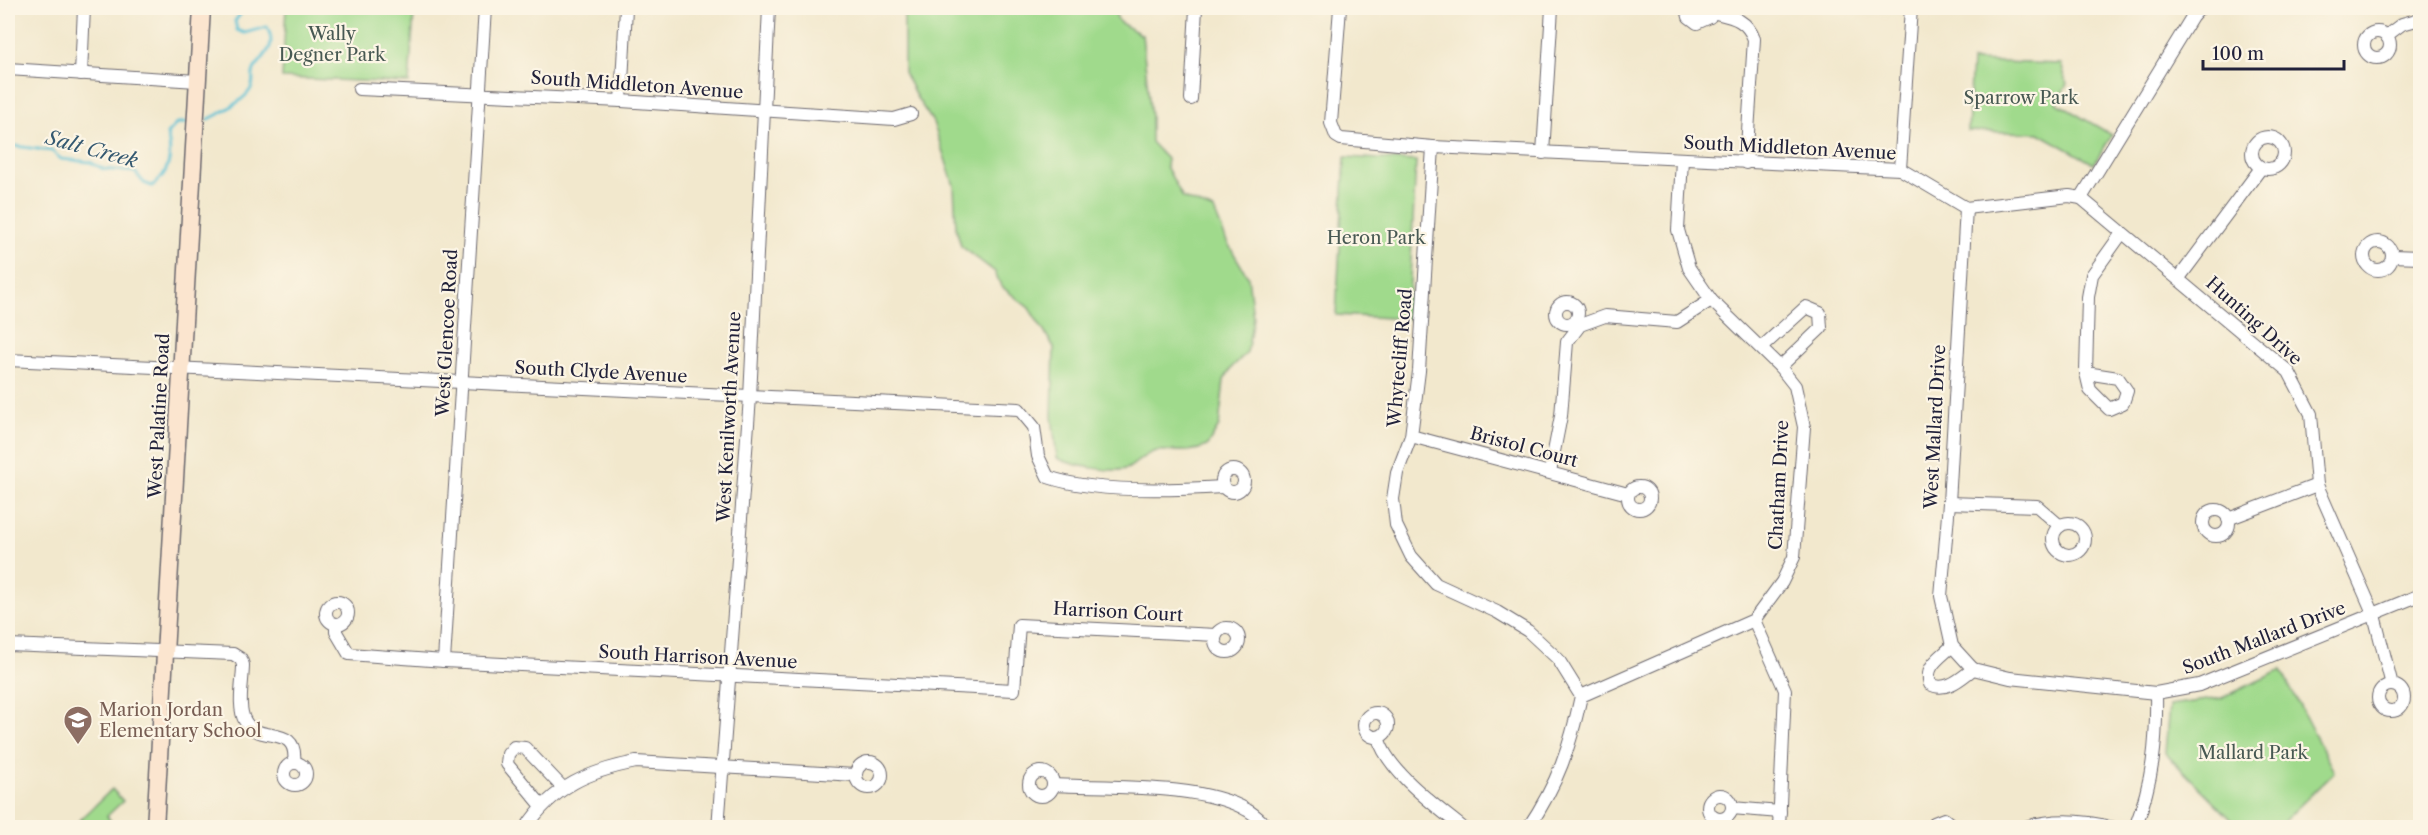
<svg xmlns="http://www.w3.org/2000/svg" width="2428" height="835" font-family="'Libre Caslon Text',serif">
	<rect width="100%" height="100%" fill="#fcf5e5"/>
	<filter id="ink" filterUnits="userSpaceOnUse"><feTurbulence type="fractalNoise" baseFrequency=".0167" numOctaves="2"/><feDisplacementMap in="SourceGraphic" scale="12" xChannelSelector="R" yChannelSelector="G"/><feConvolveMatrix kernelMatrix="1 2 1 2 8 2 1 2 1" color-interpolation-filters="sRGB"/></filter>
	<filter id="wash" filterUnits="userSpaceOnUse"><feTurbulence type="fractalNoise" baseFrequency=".008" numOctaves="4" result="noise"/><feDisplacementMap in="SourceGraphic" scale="24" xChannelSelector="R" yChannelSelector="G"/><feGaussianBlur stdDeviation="1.35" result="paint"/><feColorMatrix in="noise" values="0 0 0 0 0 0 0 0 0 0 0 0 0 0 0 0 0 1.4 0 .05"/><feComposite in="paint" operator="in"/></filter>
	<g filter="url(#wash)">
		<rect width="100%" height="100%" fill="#f2e8cd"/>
		<g fill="#a0da8c" stroke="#617e64" stroke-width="1.5">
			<polygon points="286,8 414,12 409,83 282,78"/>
			<path d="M904,8H1113L1119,22L1142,35L1151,117V142L1167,159L1166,166L1183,198L1214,210L1227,242L1248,277L1253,317L1247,353L1232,367L1224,380L1219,426L1207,446C1190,454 1175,450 1157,451C1147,452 1138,462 1130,467C1117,475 1070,465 1057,458L1052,416L1054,347L1029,308L1001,286L995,272L961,246L956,228L954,186L933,122L917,98L904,72Z"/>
			<polygon points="1972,61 2061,64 2067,84 2057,103 2112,135 2094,164 2039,133 1968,131"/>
			<polygon points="1345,157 1416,161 1408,319 1336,315"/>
			<polygon points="2281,670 2334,772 2278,827 2239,827 2165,753 2169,705 2222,698"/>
			<polygon points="112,789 123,801 107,816 115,827 82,827 77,823"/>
		</g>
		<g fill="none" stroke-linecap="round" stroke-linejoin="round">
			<g stroke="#57bfd4" stroke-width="3">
				<path d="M209,119C220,114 249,98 252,86C254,79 251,74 255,68C266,53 277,47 267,27L245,33L237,30L235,21L245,8"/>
				<path d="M8,145L52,151L61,159L90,162L103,169L135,172L144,183L152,186C170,173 173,155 167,134L177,123H189"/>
			</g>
		</g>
	</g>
	<g filter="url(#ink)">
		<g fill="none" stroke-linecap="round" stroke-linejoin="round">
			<g stroke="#6b676e" stroke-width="14">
				<g id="street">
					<polyline points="1340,8 1331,123 1336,136 1341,139 1433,147 1900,169 1966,208 2069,196 2081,198 2192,17 2200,8"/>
					<polyline points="1687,8 1689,17 1697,23 1710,17 1712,8"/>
					<path d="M1712,12C1731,17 1746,18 1754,39L1746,163"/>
					<circle cx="2377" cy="45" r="13"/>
					<polyline points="2386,36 2402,24 2420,19"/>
					<polyline points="8,69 197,81"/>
					<polyline points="81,74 84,8"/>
					<polyline points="359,89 621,101 894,119 911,114"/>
					<polyline points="1191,99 1196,8"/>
					<polyline points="621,101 626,8"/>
					<circle cx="2268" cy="153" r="16"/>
					<path d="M1433,147L1419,371L1411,436L1397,473L1393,499L1396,525L1411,556L1436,584L1497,612L1528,631L1558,659L1581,696C1570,748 1558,783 1528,828"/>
					<polyline points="1543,153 1552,8"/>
					<polyline points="1900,169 1911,8"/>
					<polyline points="2081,198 2289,372 2311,414 2317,485 2374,615 2392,685"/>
					<polyline points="1966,208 1949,503 1941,596 1952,646 1973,669"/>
					<circle cx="2378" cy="256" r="14"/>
					<polyline points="2392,256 2420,257"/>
					<polyline points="2179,278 2261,168"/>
					<circle cx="1567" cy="313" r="11"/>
					<polyline points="1761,348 1806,307 1820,313 1821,328 1780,367"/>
					<path d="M8,360L1019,409L1034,427L1038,456L1048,477C1093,493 1175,490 1223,487"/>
					<polyline points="2086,373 2118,378 2127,391 2123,403 2109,409 2090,390 2086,373 2088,297 2092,275 2122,233"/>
					<polyline points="1411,436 1628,494"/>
					<circle cx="1233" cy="481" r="11"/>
					<polyline points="1550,472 1561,416 1567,342 1580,325 1605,316 1677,322 1711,300"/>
					<circle cx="1639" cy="498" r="11"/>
					<polyline points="1949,503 2037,506 2060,526"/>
					<circle cx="2216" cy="523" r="13"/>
					<polyline points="2228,519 2317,485"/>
					<circle cx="2069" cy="539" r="16"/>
					<circle cx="337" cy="613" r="11"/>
					<polyline points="1754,620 1785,690 1779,828"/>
					<polyline points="336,624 336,632 349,654 444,661 1014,690 1019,625 1216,635"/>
					<circle cx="1227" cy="640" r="12"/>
					<path d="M8,645L233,654L241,659L243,665C243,681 237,707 245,721C257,745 299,722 294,763"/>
					<path d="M1952,646C1940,658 1924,666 1930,684C1946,693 1961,678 1973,669"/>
					<polyline points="444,661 485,8"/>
					<polyline points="1973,669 2010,678 2156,693 2199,685 2420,595"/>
					<circle cx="2391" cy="698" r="13"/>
					<polyline points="1581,696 1754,620 1782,582 1794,557 1804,427 1795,386 1780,367 1711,300 1689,268 1678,230 1682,160"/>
					<circle cx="1376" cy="725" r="12"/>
					<path d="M1378,737C1387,771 1436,806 1463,828"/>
					<circle cx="869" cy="775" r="13"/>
					<circle cx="295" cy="774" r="11"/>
					<circle cx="1041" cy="784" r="12"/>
					<path d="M1054,785C1107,788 1202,783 1247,810C1255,814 1262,822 1269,828"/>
					<circle cx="1720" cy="807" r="12"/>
					<polyline points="542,806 507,764 508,754 514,747 525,748 563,788"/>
					<polyline points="1732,808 1780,812"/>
					<path d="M526,828C553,786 590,771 636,762L855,775"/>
					<polyline points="718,828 750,397 769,8"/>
					<polyline points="1931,828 1934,823 1944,819 1955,828"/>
					<path d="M2022,828C2052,818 2084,820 2114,828"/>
					<path d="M2135,828C2153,780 2157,743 2156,693"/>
				</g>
			</g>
			<g stroke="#6b676e" stroke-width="19">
				<polyline id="secondary" points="155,828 202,8"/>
			</g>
			<use href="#street" stroke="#fff" stroke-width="12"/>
			<use href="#secondary" stroke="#fbe5cf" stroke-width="16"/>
		</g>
	</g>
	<defs>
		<g id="school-pin" transform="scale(1.5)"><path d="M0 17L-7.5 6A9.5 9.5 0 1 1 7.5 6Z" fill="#8d6e63" stroke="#fcf5e5"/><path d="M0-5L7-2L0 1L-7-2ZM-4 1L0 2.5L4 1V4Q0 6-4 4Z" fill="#fff"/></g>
	</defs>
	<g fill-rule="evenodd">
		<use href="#school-pin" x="78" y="720"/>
	</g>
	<g text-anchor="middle" stroke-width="4.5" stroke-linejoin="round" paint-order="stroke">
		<g font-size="18" fill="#485953" stroke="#fcf5e5">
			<text x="332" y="40">Wally<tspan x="332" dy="21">Degner Park</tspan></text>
			<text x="2021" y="104">Sparrow Park</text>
			<text x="1376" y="244">Heron Park</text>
			<text x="2253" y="759">Mallard Park</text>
		</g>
		<g font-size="18" fill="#22223b" stroke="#fcf5e5">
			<text transform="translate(637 85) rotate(4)" y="6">South Middleton Avenue</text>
			<text transform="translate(1790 148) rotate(3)" y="6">South Middleton Avenue</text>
			<text transform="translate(2254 321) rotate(42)" y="6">Hunting Drive</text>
			<text transform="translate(447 333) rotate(-87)" y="6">West Glencoe Road</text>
			<text transform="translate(1400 358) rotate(-85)" y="6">Whytecliff Road</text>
			<text transform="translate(601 372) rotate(3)" y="6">South Clyde Avenue</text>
			<text transform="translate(159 416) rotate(-87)" y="6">West Palatine Road</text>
			<text transform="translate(729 417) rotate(-87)" y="6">West Kenilworth Avenue</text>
			<text transform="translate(1935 427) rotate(-87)" y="6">West Mallard Drive</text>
			<text transform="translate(1524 447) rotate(15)" y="6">Bristol Court</text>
			<text transform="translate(1779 485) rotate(-87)" y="6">Chatham Drive</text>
			<text transform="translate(1118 612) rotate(3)" y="6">Harrison Court</text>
			<text transform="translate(2264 638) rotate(-21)" y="6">South Mallard Drive</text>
			<text transform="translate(698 657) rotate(3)" y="6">South Harrison Avenue</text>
		</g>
		<g font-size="18" fill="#785e54" stroke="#fcf5e5" text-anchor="start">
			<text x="99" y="716">Marion Jordan<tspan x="99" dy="21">Elementary School</tspan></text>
		</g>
		<g font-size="20" font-style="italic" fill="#355971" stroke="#fcf5e5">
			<text transform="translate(92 149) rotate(15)" y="7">Salt Creek</text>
		</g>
	</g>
	<rect width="2428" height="835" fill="none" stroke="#fcf5e5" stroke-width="30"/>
	<path d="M2203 60v9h141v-9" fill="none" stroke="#22223b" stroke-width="3"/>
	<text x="2212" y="60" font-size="18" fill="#22223b" stroke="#fcf5e5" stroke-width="4.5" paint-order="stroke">100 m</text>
</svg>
